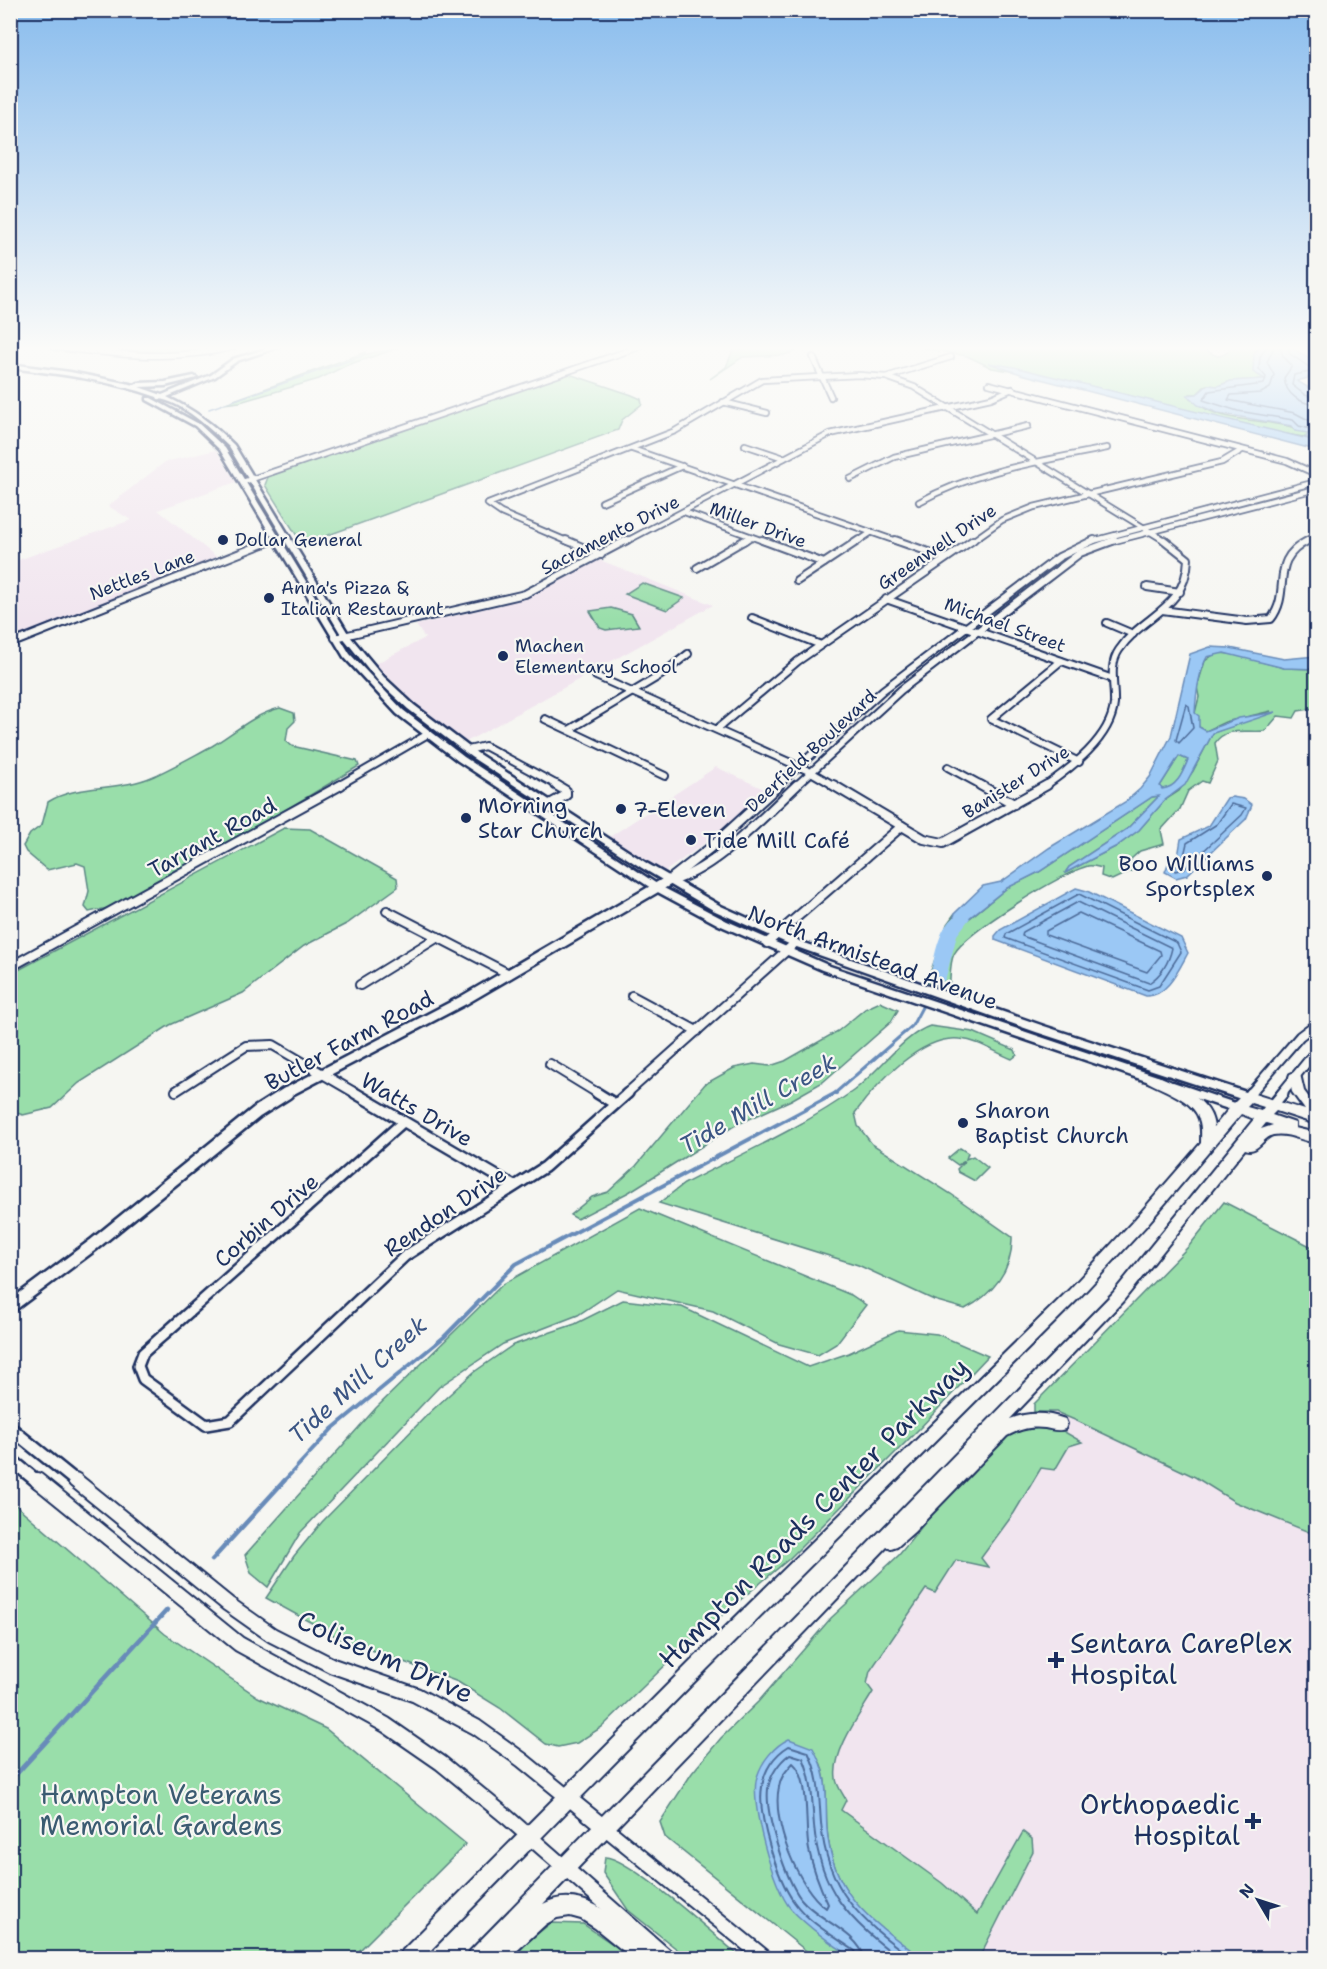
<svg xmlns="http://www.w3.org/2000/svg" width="1327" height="1969" font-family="'Shantell Sans',sans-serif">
	<rect width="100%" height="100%" fill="#f6f6f2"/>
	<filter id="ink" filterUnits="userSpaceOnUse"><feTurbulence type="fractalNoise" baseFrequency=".0167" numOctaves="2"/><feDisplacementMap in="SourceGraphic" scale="12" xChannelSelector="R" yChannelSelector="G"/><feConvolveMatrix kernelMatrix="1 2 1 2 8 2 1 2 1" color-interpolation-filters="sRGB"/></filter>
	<g filter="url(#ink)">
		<g fill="#f1e5ef">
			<polygon points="216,450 236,482 158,510 219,559 11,642 10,563 131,520 108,506 165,462"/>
			<polygon points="600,560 713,605 464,743 421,709 375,664 425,638 416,625 504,604 531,594"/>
			<polygon points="716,767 766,790 726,828 663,873 608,838"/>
			<polygon points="1034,1412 1056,1412 1077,1421 1195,1477 1235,1502 1316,1535 1316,1958 815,1958 665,1837 660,1822 692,1773 721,1738 758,1702 831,1618 899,1555 936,1509 968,1475"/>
		</g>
		<g fill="#99deaa" stroke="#5a8684" stroke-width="1.5">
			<polygon points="95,347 217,347 168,353"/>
			<polygon points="402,347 347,365 319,379 240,402 223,404 366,352 362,355"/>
			<polygon points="760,347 801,347 793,351 809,347 784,355 743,357 710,379 726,367 733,350"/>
			<path d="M918,347H1196C1214,349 1214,366 1233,347H1261L1255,351L1265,379L1231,381L1218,386L1206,385L1197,394H1190V398C1196,401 1200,406 1206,409C1236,424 1276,418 1308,433L1309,438L1268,431L1062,379L992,368L967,356Z"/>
			<polygon points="569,374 632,395 641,399 642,404 622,420 618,430 323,537 302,539 297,536 265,485 268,477 288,469"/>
			<polygon points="642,583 684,598 667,610 625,594"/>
			<polygon points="611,608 632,614 639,626 606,630 600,628 590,611"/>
			<path d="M1216,653L1233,654L1284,668L1316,669V708L1298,711L1294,718L1278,716L1265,731C1247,733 1226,726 1215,743L1218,761L1208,783L1202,781L1188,791L1180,809L1161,830L1164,844L1140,851L1131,859L1133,870L1112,880L1101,876L1102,868C1097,867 1092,865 1088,866C1063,872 966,932 954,954C949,964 951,979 949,990L927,982L947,924L955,913L950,934L1007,888L1039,872L1152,797L1159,796L1127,829L1069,867L1065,873L1117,846L1139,830L1165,800L1179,791L1193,771L1213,733L1271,711L1225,722L1206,731L1199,727L1195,713L1199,697L1197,687L1205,661Z"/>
			<path d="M280,708L294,713L295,721L288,728L286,741L292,746L357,761L359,766L262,824L108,908L89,912L85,907L89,891L85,866L77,863L47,870L26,852L23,846L30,834L42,825L48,802C77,783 119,792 154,776C174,767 193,756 212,746C234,733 254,714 280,708Z"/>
			<path d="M1179,756L1188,760C1183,772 1177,789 1162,789L1160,786Z"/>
			<polygon points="284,828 310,829 397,878 398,887 348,923 304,946 243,993 170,1025 79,1083 52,1108 23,1115 11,1111 11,974"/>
			<polygon points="880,1002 898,1010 891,1022 823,1082 791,1100 734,1126 629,1192 577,1219 570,1215 592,1197 608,1192 636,1166 705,1084 734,1068 754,1064 770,1066 785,1061 838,1031 865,1009"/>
			<path d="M930,1026L973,1032L1015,1050L1017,1055L1012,1059C994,1052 980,1041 960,1039C922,1034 876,1084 855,1113L858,1126L872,1144L951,1194L1012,1237C1013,1270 992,1295 965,1309L934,1300L858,1265L659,1203L684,1184C739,1155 803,1127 853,1091C877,1073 905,1034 930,1026Z"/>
			<polygon points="960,1148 968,1153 966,1159 973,1156 988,1168 975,1181 958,1172 957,1169 965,1161 958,1165 948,1158"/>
			<polygon points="1224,1202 1316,1249 1316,1535 1235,1502 1195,1477 1077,1421 1056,1412 1034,1412 1034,1404 1189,1246"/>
			<polygon points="640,1208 851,1295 866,1305 836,1344 818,1355 779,1344 713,1311 617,1289 578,1315 503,1344 439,1387 300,1533 268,1587 251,1573 245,1555 376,1408 503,1284"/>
			<polygon points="623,1300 682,1307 808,1367 849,1353 898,1330 937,1334 988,1356 920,1428 789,1559 683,1648 602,1727 577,1743 558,1747 546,1744 500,1708 458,1682 339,1638 266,1598 294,1556 322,1522 427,1415 474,1372 513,1345 575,1324"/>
			<path d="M1037,1427L1063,1431L1082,1442L1069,1446L1055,1470L1041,1468L1014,1513L981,1558L988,1567L956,1560L935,1593L926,1589L870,1671L867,1684L873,1692C860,1714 832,1752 836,1778C836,1785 843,1794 846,1800L841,1810L942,1883L977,1914L1023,1832L1032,1839L1033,1851L979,1958C961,1958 941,1961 924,1958C915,1957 905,1946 898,1941C860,1913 835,1887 828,1838C824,1812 830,1787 820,1762L808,1924L855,1958H815L665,1837L660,1822L692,1773L721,1738L758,1702L831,1618L899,1555L936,1509L968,1475L1011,1431Z"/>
			<polygon points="11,1501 165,1634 258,1697 326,1729 466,1844 352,1958 11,1958"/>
			<path d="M605,1857C631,1858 717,1938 742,1958H688L628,1910L603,1873Z"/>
			<polygon points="551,1923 583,1924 633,1958 514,1958 527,1942"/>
		</g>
		<g fill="#9bc8f5" stroke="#688bb9" stroke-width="1.5" fill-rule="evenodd">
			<polygon points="1261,347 1291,347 1316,363 1316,376 1297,381 1316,392 1316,450 1021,374 988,363 1014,367 1308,439 1306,437 1308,433 1295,431 1292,426 1218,413 1198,405 1187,395 1197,394 1208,385 1218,386 1231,381 1265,379 1253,372 1254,353"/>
			<path d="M1210,647L1230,648L1284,659L1316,656V669L1284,668L1224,653L1207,657C1198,673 1196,695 1195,713L1199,716V727L1206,731L1239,718L1276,712L1213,733L1185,785L1165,800L1139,830L1117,846L1065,873L1069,867L1127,829L1159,796L1152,797L1039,872L1007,888L949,934L955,913L983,886L1001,882L1049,848L1125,802L1140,789L1150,777L1171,736L1190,654ZM1179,756L1188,760C1183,772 1177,788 1162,789L1160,786Z"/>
			<polygon points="1232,797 1244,799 1252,805 1246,819 1187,875 1176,878 1165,872 1168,864 1178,857 1181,839 1209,826 1227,798"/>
			<path d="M1076,888L1087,891L1181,938L1188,953C1179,969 1167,997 1146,996L995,940V936L1000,930Z"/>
			<path d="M789,1739L813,1748C830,1779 825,1795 827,1829C832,1896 873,1922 922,1958C907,1959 864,1963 853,1957C832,1945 807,1926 791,1909C773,1889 749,1802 757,1777C762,1761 774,1746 789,1739Z"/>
		</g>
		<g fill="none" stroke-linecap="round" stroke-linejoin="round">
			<g stroke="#4e6c9a" stroke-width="1.5">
				<polyline points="1266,347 1260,357 1259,369 1266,377 1264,384 1209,391 1203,400 1238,411 1293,420 1299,426 1311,429 1312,441 1316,443"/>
				<polyline points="1274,347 1267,362 1274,375 1270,388 1261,393 1231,395 1228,400 1295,413 1316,424"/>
				<path d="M1280,347L1283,356L1292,366L1284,378C1286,395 1300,403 1316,405"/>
				<polyline points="1288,347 1290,354 1312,369 1310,372 1294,375 1292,385 1305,395 1316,398"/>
				<polygon points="1186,704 1189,706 1193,728 1179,743 1176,740"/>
				<polygon points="1231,804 1246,808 1242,815 1184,869 1175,871 1175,867 1183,860 1187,843 1217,824"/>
				<polygon points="1079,894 1177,943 1181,952 1159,986 1148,990 1005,938 1006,934"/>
				<path d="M1078,902L1172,948C1169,962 1161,975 1149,983L1022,936L1023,932Z"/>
				<polygon points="1079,913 1160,951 1161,955 1147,972 1046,935 1046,931"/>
			</g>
			<g stroke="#4e6c9a" stroke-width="2">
				<path d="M793,1763C811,1778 804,1827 809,1850C813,1869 820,1887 828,1904L826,1908C798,1888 771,1821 779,1787C780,1777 787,1770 793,1763Z"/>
				<path d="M858,1958L855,1951C834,1936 809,1923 794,1902C777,1878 757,1816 762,1787C764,1770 774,1755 789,1746L808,1752C820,1776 819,1798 821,1823C827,1891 860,1920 912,1958"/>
				<path d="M865,1958C855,1930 819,1921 801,1899C785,1878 765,1815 768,1789C770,1775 779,1762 790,1754L803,1758C813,1780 812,1803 814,1826C820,1891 849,1920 899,1958"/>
			</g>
			<polyline stroke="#688bb9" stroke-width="1.5" points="209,409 362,356"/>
			<polyline stroke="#688bb9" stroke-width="3" points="834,1094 912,1026 938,977"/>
			<polyline stroke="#688bb9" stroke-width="4" points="283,1482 332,1429 444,1337 516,1264 836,1093"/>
			<g stroke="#688bb9" stroke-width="4.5">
				<polyline points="212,1560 285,1480"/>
				<polyline points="10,1781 167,1610"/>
			</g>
			<path fill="#9bc8f5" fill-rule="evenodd" d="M962,913L970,918L957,935L946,977L944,981H932L930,977C935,957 939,919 962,913Z"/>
			<g stroke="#1b2f5e" stroke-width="8">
				<g id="minor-far3">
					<polyline points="813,357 831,397"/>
					<polyline points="886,377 914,387 1167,542"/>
					<polyline points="989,384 1287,461 1316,474"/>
					<polyline points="723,402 767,413"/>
					<polyline points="745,445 784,458"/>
					<polyline points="632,449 899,542"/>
					<polyline points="850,479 894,457 1028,426"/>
					<polyline points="243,482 639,347"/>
					<polyline points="602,502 682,466"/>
					<path d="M919,502C977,470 1043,461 1107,448"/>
					<polyline points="684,512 766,542"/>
					<polyline points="269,542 286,535"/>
					<polyline points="569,542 501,513 488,504 675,431 762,380 859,375 886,377 951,357"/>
					<polyline points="625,542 830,434 991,398 1012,389"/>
					<polyline points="743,542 751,537"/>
					<polyline points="857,542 872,532"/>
					<polyline points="971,542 1002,520 1034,507 1222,462 1242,450"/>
					<polyline points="1089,542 1316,482"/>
					<polyline points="1111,542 1316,489"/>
					<polyline points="1306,542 1316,537"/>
				</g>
			</g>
			<g stroke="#1b2f5e" stroke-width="10">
				<g id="minor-far2">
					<polyline points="566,540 601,555"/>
					<polyline points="762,540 824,563"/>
					<polyline points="895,540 946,558"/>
					<polyline points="697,568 745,540"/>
					<polyline points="797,581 859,540"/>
					<polyline points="1147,587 1180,592"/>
					<polyline points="886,599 1113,679"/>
					<path d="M1162,610L1247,621L1271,619C1293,590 1267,561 1309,540"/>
					<polyline points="752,618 821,645"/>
					<polyline points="1107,623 1133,634"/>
					<polyline points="335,638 525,594 627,540"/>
					<polyline points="10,644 273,540"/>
					<polyline points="1061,661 991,719 1079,762"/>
					<polyline points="596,676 811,772 835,786"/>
					<polyline points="545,719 665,776"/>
					<polyline points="717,729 798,661 973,540"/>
					<polyline points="569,730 661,675 688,654"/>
					<polyline points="468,750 485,746 559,786"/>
					<polyline points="948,767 983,786"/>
					<polyline points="338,786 428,734"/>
					<polyline points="777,786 883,690 1059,557 1094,540"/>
					<polyline points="796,786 901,690 1080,553 1115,540"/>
					<path d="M1045,786C1071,768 1111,738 1114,704C1115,686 1108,666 1119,650C1143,614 1186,610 1188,559L1164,540"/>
				</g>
			</g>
			<g stroke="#1b2f5e" stroke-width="12">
				<g id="minor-far1">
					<polyline points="833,785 924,839 943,843 1047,785"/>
					<polyline points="980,785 1014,804"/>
					<polyline points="550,804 566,795 566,791 556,785"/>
					<polyline points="668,881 710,848 779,785"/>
					<path d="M668,881C710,875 766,814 797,785"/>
					<polyline points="387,911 509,974"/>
					<polyline points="767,943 902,826"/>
					<polyline points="10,967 341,785"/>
					<polyline points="360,985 438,937"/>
					<polyline points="632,996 697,1031"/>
					<polyline points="550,1064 599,1094"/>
					<polyline points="176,1091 246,1046 273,1045 357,1094"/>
					<polyline points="626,1094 795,943"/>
					<polyline points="1250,1094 1300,1036 1316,1024"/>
					<polyline points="1281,1094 1316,1051"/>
				</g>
			</g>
			<g stroke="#1b2f5e" stroke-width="14">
				<g id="minor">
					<polyline points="355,1093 514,1186"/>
					<polyline points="597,1093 615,1104"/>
					<polyline points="1248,1097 1251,1093"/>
					<polyline points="1273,1105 1283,1093"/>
					<polyline points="403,1122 143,1353 138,1366 143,1379 206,1425 230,1421 405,1256 545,1167 628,1093"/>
				</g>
			</g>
			<g stroke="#1b2f5e" stroke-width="8">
				<path id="tertiary-far3" d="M54,347C115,354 173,362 233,347"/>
			</g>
			<g stroke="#1b2f5e" stroke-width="14">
				<polyline id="tertiary-far2" points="284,1094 464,1000 668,881"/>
			</g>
			<g stroke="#1b2f5e" stroke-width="16">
				<g id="tertiary-far1">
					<polyline points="10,1307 93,1245 257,1112 287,1093"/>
					<polyline points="10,1428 77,1482"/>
					<polyline points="10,1459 38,1482"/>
				</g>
			</g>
			<g stroke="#1b2f5e" stroke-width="18">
				<g id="tertiary">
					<polyline points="37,1480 239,1644 386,1725 441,1763 507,1817 668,1958"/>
					<polyline points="75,1480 228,1604 272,1635 333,1666 416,1695 476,1727 522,1760 765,1958"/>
				</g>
			</g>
			<g stroke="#1b2f5e" stroke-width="5">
				<g id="secondary">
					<path d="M272,347H279L237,361L215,377L167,397C194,410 213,424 234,445L349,635L384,677L414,705L477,753L648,864L721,906L799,941L1044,1026L1252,1094L1254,1097L1252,1100H1244L1036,1032L791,945L713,910L642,868L471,757L408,709L378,681L342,636L229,447C214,432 180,400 158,399L157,397C109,380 61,374 10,368V364L70,372L135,385L138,383L165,382L194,376L197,378L165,386L139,387L162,395L211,375L233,359Z"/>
					<polygon points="147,398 151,398 199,424 225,448 350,654 403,710 464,757 660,886 727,921 830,966 1163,1078 1165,1081 1163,1084 1155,1084 822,970 719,925 654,890 458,761 397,714 344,657 220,450 195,426 147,400"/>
					<polygon points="1173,1082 1241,1105 1243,1108 1241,1111 1237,1112 1169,1089 1167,1086 1169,1083"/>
				</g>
			</g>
			<g stroke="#1b2f5e" stroke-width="4">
				<path id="primary" d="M1295,1072L1300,1074L1304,1091L1316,1107V1124L1276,1111L1272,1115L1295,1123V1128L1316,1133V1143C1303,1141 1287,1132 1273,1135C1262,1138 1258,1154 1245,1149L1123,1301L1010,1419C1028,1412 1046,1412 1065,1419L1067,1424L1065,1429C1057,1432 1052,1429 1045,1428C1031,1426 1019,1429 1007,1436L914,1532L897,1547L891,1549L887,1547L543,1904C585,1881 625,1926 654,1951L657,1958H632L595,1928L581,1919L570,1916L557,1918L546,1924L509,1958H467L470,1951L1113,1293L1254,1119L1241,1114L1145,1227L1079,1298L708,1668L423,1958H399L402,1951L696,1656L1069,1290L1135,1219L1201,1143C1201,1135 1202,1127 1199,1119C1193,1100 1165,1091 1148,1082L1147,1079L1148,1076C1161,1072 1196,1095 1204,1105C1210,1111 1213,1119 1214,1127C1223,1117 1237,1096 1248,1092L1305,1110L1292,1092L1289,1077L1290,1074ZM1251,1103L1264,1107L1261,1111L1247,1107ZM1266,1123L1273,1125L1261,1129Z"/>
			</g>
			<use href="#minor-far3" stroke="#f6f6f2" stroke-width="4.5"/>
			<use href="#minor-far2" stroke="#f6f6f2" stroke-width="6"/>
			<use href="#minor-far1" stroke="#f6f6f2" stroke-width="8"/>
			<use href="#minor" stroke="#f6f6f2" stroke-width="9"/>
			<use href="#tertiary-far3" stroke="#f6f6f2" stroke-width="5"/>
			<use href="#tertiary-far2" stroke="#f6f6f2" stroke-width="9"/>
			<use href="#tertiary-far1" stroke="#f6f6f2" stroke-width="11"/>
			<use href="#tertiary" stroke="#f6f6f2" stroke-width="14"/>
			<use href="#secondary" fill="#f6f6f2" fill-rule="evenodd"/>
			<use href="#primary" fill="#f6f6f2" fill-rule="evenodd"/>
		</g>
	</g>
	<linearGradient id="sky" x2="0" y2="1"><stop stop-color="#89bced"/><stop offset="0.56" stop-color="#fbfbf9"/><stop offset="1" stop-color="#fbfbf9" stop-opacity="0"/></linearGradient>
	<rect width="1327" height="622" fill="url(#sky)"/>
	<g fill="#1b2f5e" stroke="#f6f6f2" stroke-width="2">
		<circle cx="223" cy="540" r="6"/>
		<circle cx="269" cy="598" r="6"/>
		<circle cx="503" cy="656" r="6"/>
		<circle cx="621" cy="809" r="6"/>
		<circle cx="466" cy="818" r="6"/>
		<circle cx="691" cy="840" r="6"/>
		<circle cx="1267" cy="876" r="6"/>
		<circle cx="963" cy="1123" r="6"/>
		<path d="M1053 1651h6v6h6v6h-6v6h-6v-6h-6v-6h6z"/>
		<path d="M1250 1812h6v6h6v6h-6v6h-6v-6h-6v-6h6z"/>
	</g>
	<g text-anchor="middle" stroke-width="4.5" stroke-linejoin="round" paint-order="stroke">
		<g font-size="18" fill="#1b2f5e" stroke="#f6f6f2">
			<text transform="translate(758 525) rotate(20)" y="6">Miller Drive</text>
			<text transform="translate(610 535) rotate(-27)" y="6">Sacramento Drive</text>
			<text transform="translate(937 547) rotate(-34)" y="6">Greenwell Drive</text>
			<text transform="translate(142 575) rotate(-21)" y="6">Nettles Lane</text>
			<text transform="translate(1005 625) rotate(20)" y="6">Michael Street</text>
			<text transform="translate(811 751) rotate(-43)" y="6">Deerfield Boulevard</text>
			<text transform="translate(1016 782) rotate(-32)" y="6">Banister Drive</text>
		</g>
		<g font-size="18" fill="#1b2f5e" stroke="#f6f6f2" text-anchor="start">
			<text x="235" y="546">Dollar General</text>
			<text x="281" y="594">Anna's Pizza &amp;<tspan x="281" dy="21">Italian Restaurant</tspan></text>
			<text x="515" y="652">Machen<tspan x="515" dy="21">Elementary School</tspan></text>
		</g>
		<g font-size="22" fill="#1b2f5e" stroke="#f6f6f2" text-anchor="start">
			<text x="478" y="813">Morning<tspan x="478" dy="25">Star Church</tspan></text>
			<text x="633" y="817">7-Eleven</text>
			<text x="703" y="848">Tide Mill Café</text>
			<text x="1255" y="871" text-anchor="end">Boo Williams<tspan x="1255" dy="25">Sportsplex</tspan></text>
			<text x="975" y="1118">Sharon<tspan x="975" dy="25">Baptist Church</tspan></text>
		</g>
		<g font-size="22" fill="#1b2f5e" stroke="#f6f6f2">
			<text transform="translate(212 837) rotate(-29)" y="8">Tarrant Road</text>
			<text transform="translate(873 957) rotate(20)" y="8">North Armistead Avenue</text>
			<text transform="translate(349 1040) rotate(-28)" y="8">Butler Farm Road</text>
			<text transform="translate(417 1109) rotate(30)" y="8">Watts Drive</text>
			<text transform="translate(445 1211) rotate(-34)" y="8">Rendon Drive</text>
			<text transform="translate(266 1220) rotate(-41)" y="8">Corbin Drive</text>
		</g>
		<g font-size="24" font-style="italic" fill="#3b5584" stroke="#f6f6f2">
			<text transform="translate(758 1104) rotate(-30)" y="8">Tide Mill Creek</text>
			<text transform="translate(358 1380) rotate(-42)" y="8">Tide Mill Creek</text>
		</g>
		<g font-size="27" fill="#1b2f5e" stroke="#f6f6f2">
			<text transform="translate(814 1513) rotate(-45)" y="9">Hampton Roads Center Parkway</text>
			<text transform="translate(385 1657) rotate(24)" y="9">Coliseum Drive</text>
		</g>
		<g font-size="27" fill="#1b2f5e" stroke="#f6f6f2" text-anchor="start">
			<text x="1070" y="1653">Sentara CarePlex<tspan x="1070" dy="31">Hospital</tspan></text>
			<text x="1240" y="1814" text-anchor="end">Orthopaedic<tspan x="1240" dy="31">Hospital</tspan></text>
		</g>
		<g font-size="27" fill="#3a5b71" stroke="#f6f6f2">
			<text x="161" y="1804">Hampton Veterans<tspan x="161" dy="31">Memorial Gardens</tspan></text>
		</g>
	</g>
	<rect width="1327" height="1969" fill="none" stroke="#f6f6f2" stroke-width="36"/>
	<rect x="18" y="18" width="1291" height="1933" fill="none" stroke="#1b2f5e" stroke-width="2" filter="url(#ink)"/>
	<g transform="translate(1258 1900) rotate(309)" stroke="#f6f6f2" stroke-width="4.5" paint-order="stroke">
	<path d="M0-4.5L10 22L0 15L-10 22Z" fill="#1b2f5e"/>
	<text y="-9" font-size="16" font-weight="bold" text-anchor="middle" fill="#1b2f5e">N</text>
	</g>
</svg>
